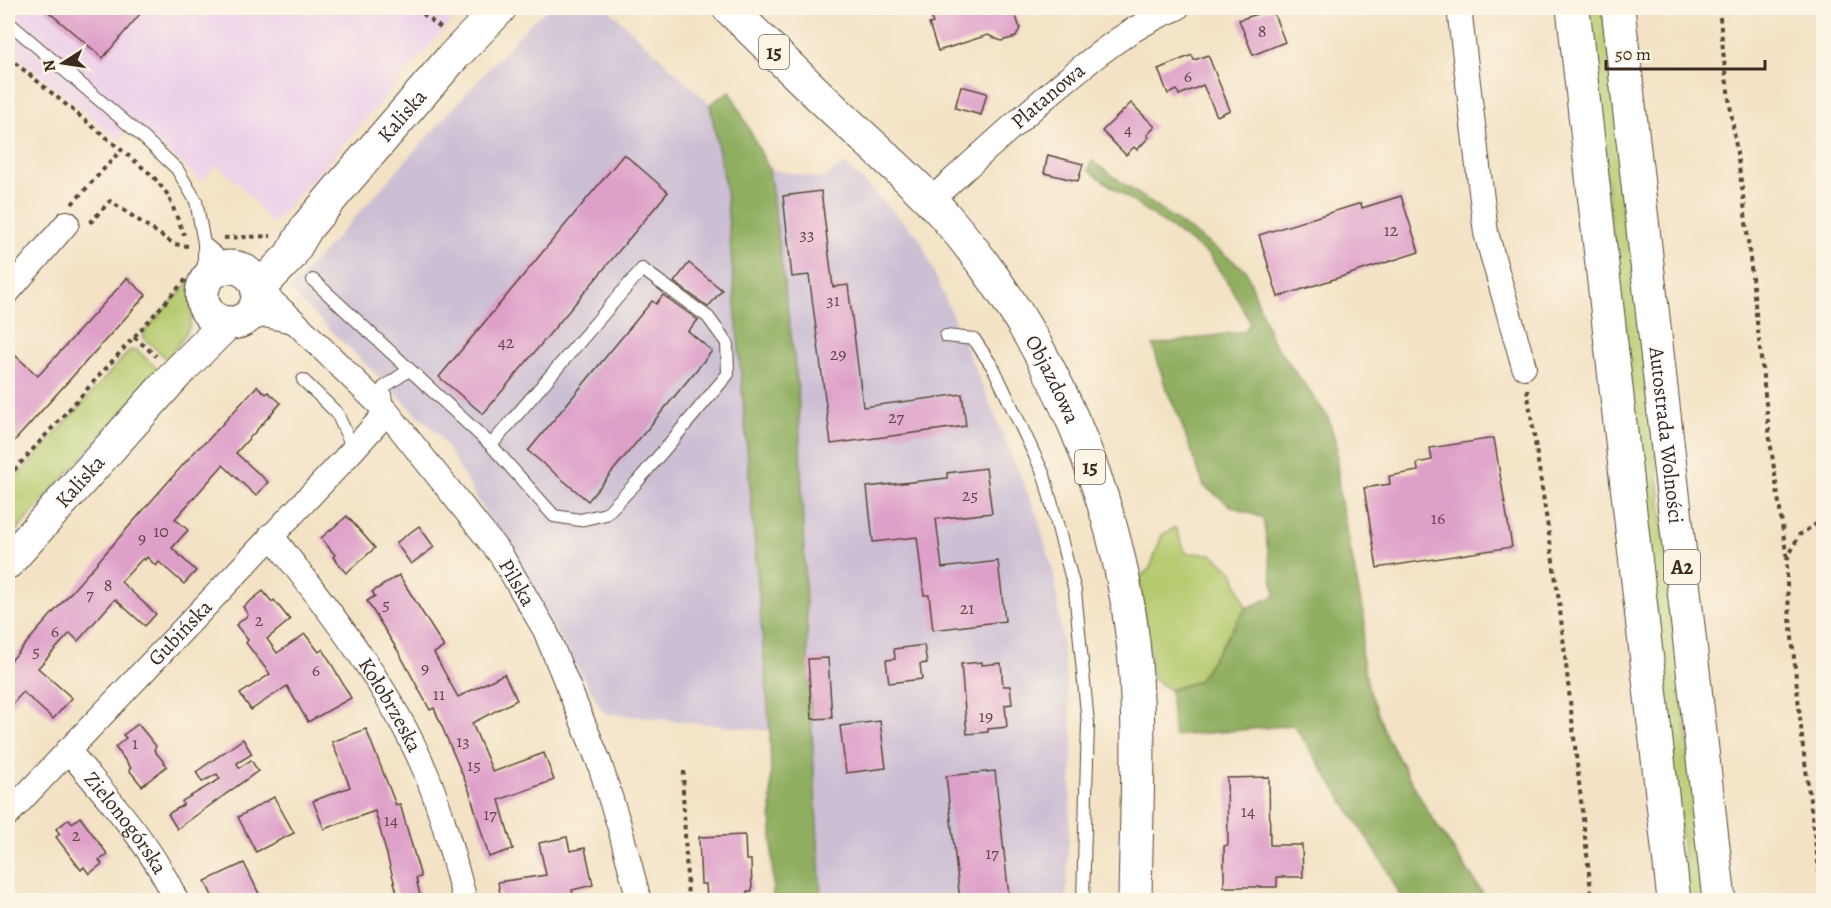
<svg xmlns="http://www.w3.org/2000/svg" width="1831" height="908" font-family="Alegreya,serif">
	<rect width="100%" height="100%" fill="#fcf5e5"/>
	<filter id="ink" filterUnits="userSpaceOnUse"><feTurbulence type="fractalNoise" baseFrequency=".0167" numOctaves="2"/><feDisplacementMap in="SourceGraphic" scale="12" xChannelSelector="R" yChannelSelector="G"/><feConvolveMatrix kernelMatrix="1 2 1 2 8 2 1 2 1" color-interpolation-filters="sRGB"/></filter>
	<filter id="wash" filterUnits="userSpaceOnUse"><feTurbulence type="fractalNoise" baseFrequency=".008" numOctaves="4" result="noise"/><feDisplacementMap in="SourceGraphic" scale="24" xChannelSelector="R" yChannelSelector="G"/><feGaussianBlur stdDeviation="1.35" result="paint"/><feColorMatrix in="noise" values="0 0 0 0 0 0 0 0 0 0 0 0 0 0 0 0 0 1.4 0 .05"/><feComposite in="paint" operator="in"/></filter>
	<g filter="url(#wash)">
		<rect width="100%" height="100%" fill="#f3e2c5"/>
		<polygon fill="#edd1e9" points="8,8 463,8 273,224 240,185 216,164 202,181 132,121 120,141 8,49"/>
		<g fill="#ccbfd4">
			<polygon points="550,8 607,8 710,104 726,191 770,731 604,713 440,436 289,290 532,21"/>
			<polygon points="845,164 919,237 1037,515 1055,579 1073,740 1066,900 821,900 808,659 798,389 769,169 822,179"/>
		</g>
		<g fill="#b5ca6e" stroke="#787a46" stroke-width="1.5">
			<polygon points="1587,8 1605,8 1706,900 1688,900"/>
			<polygon points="195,276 191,293 192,316 189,328 168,360 144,338 144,332"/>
			<polygon points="130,350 137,350 159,371 8,540 8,487"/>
			<polygon points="1175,527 1186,553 1212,554 1233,572 1246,608 1198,681 1170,690 1153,679 1139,578 1150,568 1162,535"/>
		</g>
		<g fill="#90ae61" stroke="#666c40" stroke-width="1.5">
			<polygon points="730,91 769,169 798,389 808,659 821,900 773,900 770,731 726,191 710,104"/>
			<polygon points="1092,161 1246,270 1272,340 1328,417 1336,444 1339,492 1365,623 1361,652 1368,686 1386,736 1429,813 1487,900 1402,900 1384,864 1294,725 1174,736 1170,690 1198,681 1246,608 1275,596 1263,518 1231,506 1204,486 1177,412 1166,389 1153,345 1245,331 1250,322 1230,286 1209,255 1088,170"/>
		</g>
		<g id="blocks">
			<g fill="#de9fc9">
				<polygon points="44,8 145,8 103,58"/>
				<polygon points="928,8 1013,8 1020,28 1016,37 1001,41 988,35 938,51 929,24 933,23"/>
				<polygon points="1272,9 1285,42 1253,55 1239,20"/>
				<polygon points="1192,55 1194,60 1208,55 1230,110 1217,116 1203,85 1179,95 1177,90 1168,94 1158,69"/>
				<polygon points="961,86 987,93 981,115 955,108"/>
				<polygon points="1131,103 1155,127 1147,135 1149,137 1137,150 1134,147 1126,155 1102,131"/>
				<polygon points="624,154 668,192 483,414 439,377"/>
				<polygon points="1048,155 1083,164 1078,181 1044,173"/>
				<polygon points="821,191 833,287 848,285 863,407 962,394 966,426 831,444 809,275 792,277 783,196"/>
				<polygon points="1401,196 1419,252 1278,297 1259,235 1361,203 1362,208"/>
				<polygon points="689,263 722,290 708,307 674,282"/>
				<polygon points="127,278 146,295 8,448 8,349 38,376"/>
				<polygon points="663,295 698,320 688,331 712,351 588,501 528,451 652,301 656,304"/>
				<polygon points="257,386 266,394 268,392 281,403 236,453 268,482 256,496 223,465 175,519 188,530 172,548 196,571 184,584 159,562 156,566 147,557 145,560 143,558 121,582 156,614 145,626 115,599 78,641 70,633 38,668 72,698 53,719 23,692 8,709 8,664 197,449 208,440"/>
				<polygon points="1494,438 1512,547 1377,568 1364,488 1390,484 1389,476 1418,471 1417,463 1432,460 1430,448"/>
				<polygon points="986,468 992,513 936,519 942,568 998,561 1005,621 933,630 929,595 924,595 917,537 873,542 867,487 947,478 947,473"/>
				<polygon points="347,516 375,548 346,573 333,557 335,555 321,538"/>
				<polygon points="419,526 434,547 411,564 396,543"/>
				<polygon points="399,575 444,647 434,653 458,697 504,674 517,700 472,723 493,772 544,753 554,780 499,800 513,849 489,857 469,790 434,708 430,710 398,651 367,601 375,596 372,592"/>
				<polygon points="263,591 272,602 274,600 290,620 267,639 277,653 305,634 319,652 323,649 351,698 308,722 287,686 251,710 240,694 270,674 246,643 248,640 236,625 248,615 243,607"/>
				<polygon points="924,645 927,663 920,664 922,679 889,683 886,660 895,659 894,649"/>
				<polygon points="828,658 832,718 812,719 808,659"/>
				<polygon points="982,662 982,665 1001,663 1003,686 1010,686 1012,704 1005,705 1007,727 988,729 988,732 967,734 961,664"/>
				<polygon points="880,721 886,768 846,773 840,726"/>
				<polygon points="138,724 156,746 154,750 167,766 142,786 129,770 131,768 115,747 126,738 123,735"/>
				<polygon points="366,729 396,805 400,804 421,877 416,878 421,900 399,900 375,811 324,829 313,801 350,787 332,742"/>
				<polygon points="243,739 252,754 237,763 239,768 251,760 258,771 177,829 168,814 183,805 182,801 220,779 217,774 202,782 196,772"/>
				<polygon points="995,771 1009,897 960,900 946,776"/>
				<polygon points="1269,777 1270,845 1302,845 1303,877 1277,877 1277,887 1224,887 1224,846 1228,845 1227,778"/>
				<polygon points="274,797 294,833 256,852 238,817"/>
				<polygon points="80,817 108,855 99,860 102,864 89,874 84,867 81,870 56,837 60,834 56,829 69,819 72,823"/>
				<polygon points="745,835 746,860 751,860 752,891 747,891 747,900 707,900 706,884 701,884 699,837"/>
				<polygon points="567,837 570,851 585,848 593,885 572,890 574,900 501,900 498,882 546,875 539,843"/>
				<polygon points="244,863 262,900 214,900 205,881"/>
			</g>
		</g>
	</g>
	<g filter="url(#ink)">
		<use href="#blocks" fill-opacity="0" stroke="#574637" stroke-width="1.5"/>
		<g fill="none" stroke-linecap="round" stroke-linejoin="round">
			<g stroke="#574637" stroke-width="14">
				<g id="lane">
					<polyline points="8,22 144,138 177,169 196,201 204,243 204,284"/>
					<polyline points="204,243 233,267"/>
					<polyline points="313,280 491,445 554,516 580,520 606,514 637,482 728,374 727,343 708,317 642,269 491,445"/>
					<polyline points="946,336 974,339 994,369 1044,475 1075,591 1088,723 1083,900"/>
					<polyline points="303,380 337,413 353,449"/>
					<polyline points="387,408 384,387 409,370"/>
				</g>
			</g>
			<g stroke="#574637" stroke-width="26">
				<g id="street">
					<polyline points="1459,8 1486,233 1524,367"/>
					<path id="s1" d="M930,201C975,160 1019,119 1065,81C1099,53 1135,24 1177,8"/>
					<path id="s2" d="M258,289L295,322L387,412L501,555L545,630L599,762L619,825L639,900"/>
					<polyline points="8,292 67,223"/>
					<polyline points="244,320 265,315 293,321"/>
					<path id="s3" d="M271,535C329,610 389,685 426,773C443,814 453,858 465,900"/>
					<path id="s4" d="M68,750C107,798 151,843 176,900"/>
					<path id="s5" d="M8,814L342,462L387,412"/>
				</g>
			</g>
			<g stroke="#574637" stroke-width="35">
				<g id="secondary">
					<circle cx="230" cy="295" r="28"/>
					<path id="s6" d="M258,289L290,256L307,227L343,184L451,59L500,8"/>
					<path id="s7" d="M8,562L176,374L227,323"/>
				</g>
			</g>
			<g stroke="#574637" stroke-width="35">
				<g id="primary">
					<path id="s8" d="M729,8C767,45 805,83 844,119C878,151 914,181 945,216C1051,338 1121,501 1135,662C1141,741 1136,822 1135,900"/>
				</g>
			</g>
			<g stroke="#574637" stroke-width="35">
				<g id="highway">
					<polyline points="1573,8 1674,900"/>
					<path id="s9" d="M1618,8L1719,900"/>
				</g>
			</g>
			<g stroke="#574637" stroke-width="4" stroke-dasharray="4.5 4.5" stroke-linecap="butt">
				<polyline points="416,8 443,30"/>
				<polyline points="1719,8 1725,70 1743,195 1770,440 1787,560"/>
				<polyline points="8,57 153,176 168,195 184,235"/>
				<polyline points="72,204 122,149"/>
				<polyline points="90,223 110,201 174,244 188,246"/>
				<polyline points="224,238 271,236"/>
				<polyline points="134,337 156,356"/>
				<polyline points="1527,389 1559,601 1592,900"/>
				<polyline points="8,477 188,277"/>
				<polyline points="684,771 683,791 688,900"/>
				<polyline points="1823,900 1803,747 1787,588 1787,560 1799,535 1824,519"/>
			</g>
			<use href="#lane" stroke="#fff" stroke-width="12"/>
			<use href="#street" stroke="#fff" stroke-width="24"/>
			<use href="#secondary" stroke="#fff" stroke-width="33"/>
			<use href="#primary" stroke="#fff" stroke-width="33"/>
			<use href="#highway" stroke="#fff" stroke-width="33"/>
		</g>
	</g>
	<g text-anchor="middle" stroke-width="4.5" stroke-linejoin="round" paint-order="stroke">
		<g font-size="18" fill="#644749">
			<text x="1262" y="37">8</text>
			<text x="1188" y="82">6</text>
			<text x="1128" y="135">4</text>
			<text x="1391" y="236">12</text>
			<text x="807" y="240">33</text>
			<text x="833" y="306">31</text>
			<text x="506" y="348">42</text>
			<text x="838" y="360">29</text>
			<text x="896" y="423">27</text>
			<text x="970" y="501">25</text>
			<text x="1438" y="524">16</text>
			<text x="161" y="537">10</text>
			<text x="142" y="544">9</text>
			<text x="108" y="591">8</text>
			<text x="90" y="600">7</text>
			<text x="386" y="610">5</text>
			<text x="967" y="614">21</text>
			<text x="259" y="626">2</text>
			<text x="55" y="637">6</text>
			<text x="36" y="657">5</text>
			<text x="425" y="674">9</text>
			<text x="316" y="676">6</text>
			<text x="439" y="700">11</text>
			<text x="986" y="722">19</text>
			<text x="463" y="747">13</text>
			<text x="135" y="749">1</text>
			<text x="474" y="771">15</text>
			<text x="1248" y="817">14</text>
			<text x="490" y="820">17</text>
			<text x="391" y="826">14</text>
			<text x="76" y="841">2</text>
			<text x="992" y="859">17</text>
		</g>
		<g fill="#fcf5e5" stroke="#75675a" stroke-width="1.5">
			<rect x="759" y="35" width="30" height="34" rx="4.5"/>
			<rect x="1075" y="450" width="30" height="34" rx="4.5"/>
			<rect x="1664" y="550" width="36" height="34" rx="4.5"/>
		</g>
		<g font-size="20" font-weight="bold" fill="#3b2a1e">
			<text x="774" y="59">15</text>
			<text x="1090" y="474">15</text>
			<text x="1682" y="574">A2</text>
		</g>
		<g font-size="21" fill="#3b2a1e" stroke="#fcf5e5">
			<text dy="7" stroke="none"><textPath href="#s1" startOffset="158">Platanowa</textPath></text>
			<text dy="7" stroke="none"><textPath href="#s6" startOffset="226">Kaliska</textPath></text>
			<text dy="7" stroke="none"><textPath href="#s8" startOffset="496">Objazdowa</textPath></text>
			<text dy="7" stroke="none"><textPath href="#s9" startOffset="430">Autostrada Wolności</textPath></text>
			<text dy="7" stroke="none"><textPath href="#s7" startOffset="108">Kaliska</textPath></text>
			<text dy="7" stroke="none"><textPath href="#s2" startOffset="393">Pilska</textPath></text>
			<text dy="7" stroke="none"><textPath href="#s5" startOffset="250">Gubińska</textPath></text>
			<text dy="7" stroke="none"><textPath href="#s3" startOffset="208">Kołobrzeska</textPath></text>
			<text dy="7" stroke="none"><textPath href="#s4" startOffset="93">Zielonogórska</textPath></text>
		</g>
	</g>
	<rect width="1831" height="908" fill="none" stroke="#fcf5e5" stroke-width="30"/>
	<g transform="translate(63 63) rotate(258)" stroke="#fcf5e5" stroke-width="4.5" paint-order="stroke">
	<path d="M0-4.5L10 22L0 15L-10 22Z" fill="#3b2a1e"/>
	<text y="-9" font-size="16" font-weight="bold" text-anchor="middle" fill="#3b2a1e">N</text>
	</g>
	<path d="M1606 60v9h159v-9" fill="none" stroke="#3b2a1e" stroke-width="3"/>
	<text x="1615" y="60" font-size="18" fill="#3b2a1e" stroke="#fcf5e5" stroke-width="4.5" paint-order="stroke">50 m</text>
</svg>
